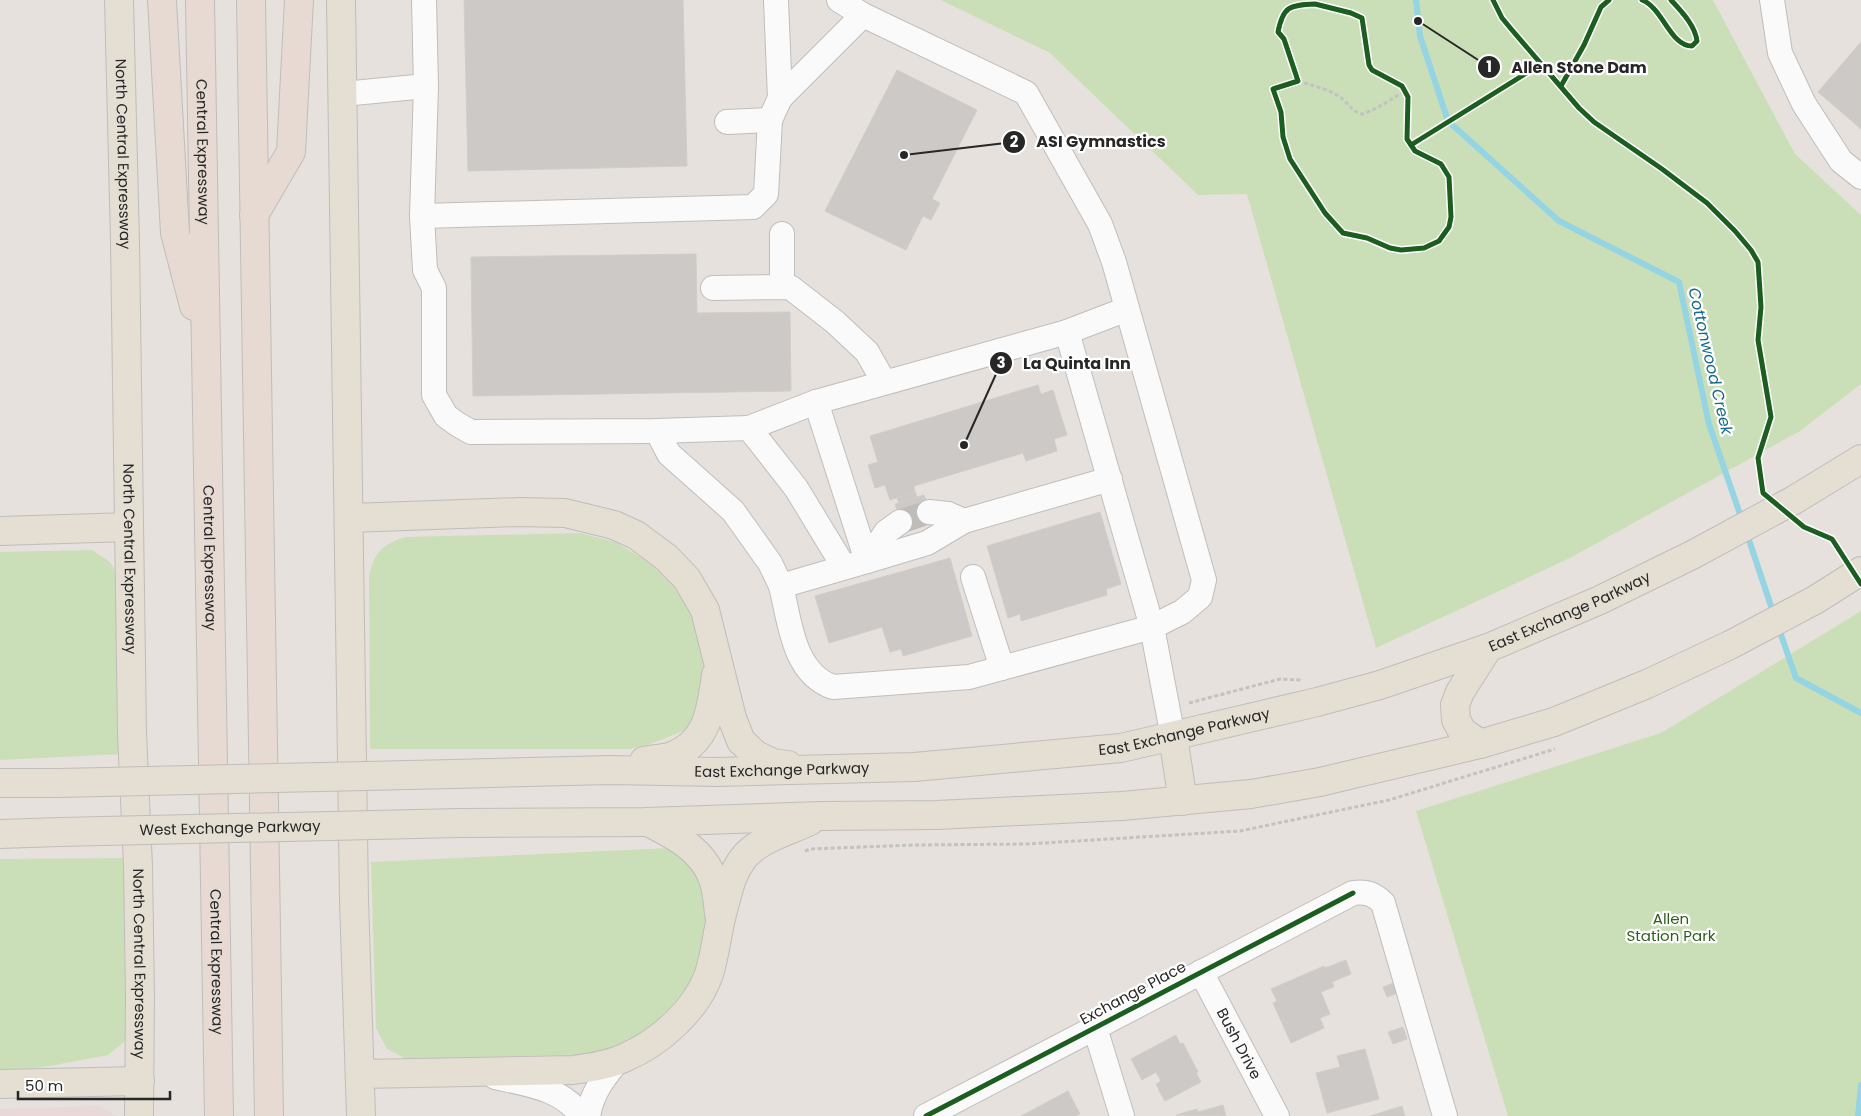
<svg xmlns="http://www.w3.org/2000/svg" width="1861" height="1116" font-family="Poppins,sans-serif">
	<rect width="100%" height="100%" fill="#e6e1dc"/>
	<polygon fill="#e8d8d7" points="100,1106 115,1116 0,1116 0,1109"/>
	<g fill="#cadfb7">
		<polygon points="941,0 1713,0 1795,154 1861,215 1861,384 1800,431 1570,558 1376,648 1247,194 1198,195 1050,53"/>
		<path d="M580,533L615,542L645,560L673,582L689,608L700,639L706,689L694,727L650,744L630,749H370L369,575C375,551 382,545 405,537Z"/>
		<polygon points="92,550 110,562 124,587 124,754 0,760 0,552"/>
		<polygon points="1861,611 1861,1116 1508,1116 1416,811 1661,733"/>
		<polygon points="670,848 703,875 707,932 697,971 683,993 660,1018 635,1039 592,1054 406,1059 387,1049 376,1028 371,862"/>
		<polygon points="129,858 130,1023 125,1041 108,1055 55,1065 11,1072 0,1072 0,859"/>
	</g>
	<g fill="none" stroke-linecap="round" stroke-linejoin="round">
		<g stroke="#95d4e2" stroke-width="6">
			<polyline points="1416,0 1420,36 1448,121 1559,221 1679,282 1709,424 1742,520"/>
			<polyline points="1747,534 1774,615"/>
			<polyline points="1778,626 1796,678 1861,713"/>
			<polyline points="1858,1116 1861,1085"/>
		</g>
	</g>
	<g fill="#ccc9c6" stroke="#d1cdc9">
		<polygon points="464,0 683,0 687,166 468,171"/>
		<polygon points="1861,42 1861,129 1818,92"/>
		<polygon points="897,70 977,110 932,199 940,203 931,220 923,216 906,250 825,211"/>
		<polygon points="696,254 697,313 790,312 791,391 473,396 471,257"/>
		<polygon points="1038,385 1041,394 1053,390 1067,435 1054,439 1057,451 1026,461 1023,453 914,486 915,492 890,500 885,485 875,488 868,465 878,462 870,436"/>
		<polygon points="915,492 917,497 899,503 897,498"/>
		<polygon points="924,495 933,523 904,532 895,504"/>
		<polygon points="1100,512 1121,584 1106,589 1107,595 1021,621 1020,614 1008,618 987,546"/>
		<polygon points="950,558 972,636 903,656 901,649 890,652 882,627 829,643 815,596"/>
		<polygon points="1346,960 1351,974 1332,982 1334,987 1321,992 1330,1014 1320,1018 1324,1028 1291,1043 1273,1003 1277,1001 1271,989 1324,966 1325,968"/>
		<polygon points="1396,982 1400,992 1387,997 1383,987"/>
		<polygon points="1403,1027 1407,1039 1393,1044 1388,1032"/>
		<polygon points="1176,1035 1180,1044 1183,1043 1198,1072 1196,1073 1201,1082 1165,1101 1158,1089 1159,1089 1156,1084 1161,1081 1156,1072 1142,1080 1131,1059"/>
		<polygon points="1365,1049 1379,1099 1327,1113 1316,1073 1340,1067 1337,1056"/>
		<polygon points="1068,1091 1080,1114 1076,1116 1021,1116"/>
		<polygon points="1223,1105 1226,1116 1176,1115 1197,1109 1198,1112"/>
		<polygon points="1402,1106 1405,1116 1370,1116"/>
	</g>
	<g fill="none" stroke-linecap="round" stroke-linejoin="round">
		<polyline stroke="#c0bcb8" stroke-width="24" stroke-dasharray="24 12" stroke-linecap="butt" points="900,522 929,512"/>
		<g stroke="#bfbebe" stroke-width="26">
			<g id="minor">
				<polyline points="424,0 426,86 422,216 753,207 766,194 770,120 780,98 776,0"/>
				<polyline points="839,0 863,15 1026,93 1100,224 1114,262 1204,580 1200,597 1182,612 1152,627 1173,737"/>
				<polyline points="1772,0 1780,53 1804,104 1841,161 1861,177"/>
				<polyline points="343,94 426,86"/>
				<polyline points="780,98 863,15"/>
				<polyline points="727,122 770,120"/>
				<polyline points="422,216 425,270 434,288 434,395 446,416 457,424 471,432 657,431 749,428 796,488 844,567"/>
				<polyline points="782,287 782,234"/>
				<polyline points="713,288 790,287 835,322 867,352 884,382"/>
				<polyline points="749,428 816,402"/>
				<polyline points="657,431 669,454 733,511 770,563 781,586 867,561 886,532 900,522"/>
				<polyline points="1110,479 964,521 927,543 867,561 816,402 1067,332 1127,309"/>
				<polyline points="929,512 948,514 964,521"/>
				<polyline points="973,577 1002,668"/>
				<path d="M781,586C790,622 793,673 833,687L969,677L1152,627L1067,332"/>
				<path id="s1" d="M1201,972L1277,1116"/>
				<polyline points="1095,1028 1122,1116"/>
				<path d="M495,1077C525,1084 563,1088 581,1116"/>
				<path d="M588,1116C592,1093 603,1079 617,1061"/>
				<path d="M926,1116L1353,893C1366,891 1374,894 1383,903L1445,1116"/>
			</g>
		</g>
		<g stroke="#bfbdbb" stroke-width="30">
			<g id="major">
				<path id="s2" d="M119,0L125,242L132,733L138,866L140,997L139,1116"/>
				<polyline points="341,0 354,900 361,1116"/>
				<polyline points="350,518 519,512 565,513 614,525 636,535 667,558 687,579 705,610 732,718 741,741 756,755 773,763 788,765"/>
				<polyline points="0,531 129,527"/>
				<polyline points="1173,737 1183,801"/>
				<polyline points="1480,744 1462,731 1456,720 1455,705 1460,692 1488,648"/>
				<path d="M644,761C653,759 663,759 672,756C709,742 711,708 716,675"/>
				<path id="s3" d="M453,774L610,770L717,772L914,767L1121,748L1317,702L1380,685L1488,648L1600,600L1692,555L1794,500L1861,459"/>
				<polyline points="0,783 59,783"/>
				<path d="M648,822C674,835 703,850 713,879C717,890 718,903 719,914"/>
				<polyline points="460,823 646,822 822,816 937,815 1122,806 1251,794 1320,782 1480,744 1554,722 1647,684 1730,645 1815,600 1861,571"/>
				<polyline points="0,834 60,832"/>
				<path d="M361,1074L572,1070C589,1068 608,1065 624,1058C659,1043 696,1011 709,974C715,955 717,934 722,914C728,893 731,872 746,855C762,838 789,831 810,821"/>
				<polyline points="0,1084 140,1081"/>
			</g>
		</g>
		<g stroke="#bfbdbb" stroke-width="30">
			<g id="highway">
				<polyline points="162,0 175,233 194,306"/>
				<path id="s4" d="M200,0L219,1116"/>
				<polyline points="251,0 269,1116"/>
				<polyline points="254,215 291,152 299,0"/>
			</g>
		</g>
		<g stroke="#c2c2c1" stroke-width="3" stroke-dasharray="4 2.5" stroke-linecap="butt">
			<path d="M1298,81C1313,86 1331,89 1344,100C1350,106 1354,113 1363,114L1377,108L1405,91"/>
			<polyline points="1189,703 1280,679 1302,680"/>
			<polyline points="805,851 810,849 915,845 1027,844 1240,831 1389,800 1555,749"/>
		</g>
		<use href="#minor" stroke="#fbfafa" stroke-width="24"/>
		<use href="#major" stroke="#e4ded3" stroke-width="28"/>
		<use href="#highway" stroke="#e6dad3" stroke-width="28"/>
		<g stroke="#bfbdbb" stroke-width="30" stroke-linecap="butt">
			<g id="major-bridge">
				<polyline points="59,783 453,774"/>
				<path id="s5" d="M60,832L460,823"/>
			</g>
		</g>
		<use href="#major-bridge" stroke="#e4ded3" stroke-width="28"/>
		<g stroke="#fff" stroke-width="8">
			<g id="cycleway">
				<polyline points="1493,0 1502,18 1512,30 1579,108 1594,122 1662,169 1707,203 1735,231 1751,250 1758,262 1761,307 1758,340 1771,417 1758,458 1763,493 1804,527 1832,539 1861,584"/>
				<path d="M1642,0C1663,8 1670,46 1692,46L1697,41C1695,25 1681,11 1671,0"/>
				<path d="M1315,4L1351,13L1362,18L1369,65L1372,70L1402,86L1408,97L1407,139L1415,151L1441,164L1449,177L1451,217L1449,227L1439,241L1424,248L1401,250L1390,248L1367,238L1343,233L1325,213L1290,159L1283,137L1281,112L1273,89L1298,81L1284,39L1278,32C1283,6 1290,5 1315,4Z"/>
				<polyline points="1561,86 1584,45 1601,7 1609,0"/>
				<polyline points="1411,145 1541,64"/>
				<polyline points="926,1116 1353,893"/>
			</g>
		</g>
		<use href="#cycleway" stroke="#1b5e20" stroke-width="5"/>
	</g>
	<g text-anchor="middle" stroke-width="4.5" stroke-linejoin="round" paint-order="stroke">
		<g font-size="15" fill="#272727" stroke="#fff">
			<text dy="5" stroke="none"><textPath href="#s2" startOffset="154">North Central Expressway</textPath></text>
			<text dy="5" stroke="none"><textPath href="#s4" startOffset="152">Central Expressway</textPath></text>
			<text dy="5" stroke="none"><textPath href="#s2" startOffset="559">North Central Expressway</textPath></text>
			<text dy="5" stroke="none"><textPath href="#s4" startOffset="558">Central Expressway</textPath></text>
			<text dy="5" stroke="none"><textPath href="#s3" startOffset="1139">East Exchange Parkway</textPath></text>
			<text dy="5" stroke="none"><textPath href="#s3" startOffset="734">East Exchange Parkway</textPath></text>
			<text dy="5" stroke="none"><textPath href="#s3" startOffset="329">East Exchange Parkway</textPath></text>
			<text dy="5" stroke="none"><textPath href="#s5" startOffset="170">West Exchange Parkway</textPath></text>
			<text dy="5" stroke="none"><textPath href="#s2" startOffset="964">North Central Expressway</textPath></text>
			<text dy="5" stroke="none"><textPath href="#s4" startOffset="962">Central Expressway</textPath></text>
			<text transform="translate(1133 993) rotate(-28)" y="5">Exchange Place</text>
			<text dy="5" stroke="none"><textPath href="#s1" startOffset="81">Bush Drive</textPath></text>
		</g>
		<g font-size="15" fill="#2f5e1e" stroke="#fff">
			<text x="1671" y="924">Allen<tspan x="1671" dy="17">Station Park</tspan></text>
		</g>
		<g font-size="16" font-style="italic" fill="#166b8d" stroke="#fff">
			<text transform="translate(1711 361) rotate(77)" y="6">Cottonwood Creek</text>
		</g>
	</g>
	<path fill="none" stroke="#272727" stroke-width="2" d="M1418 21L1489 67M904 155L1014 142M964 445L1001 363"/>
	<g fill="#272727" stroke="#fff" stroke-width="2">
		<circle cx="1418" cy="21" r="5"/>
		<circle cx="904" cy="155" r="5"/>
		<circle cx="964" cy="445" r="5"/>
		<circle cx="1489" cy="67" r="12"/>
		<circle cx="1014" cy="142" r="12"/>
		<circle cx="1001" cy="363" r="12"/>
	</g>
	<g font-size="15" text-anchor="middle" font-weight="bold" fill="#fff">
		<text x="1489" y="72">1</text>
		<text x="1014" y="147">2</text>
		<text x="1001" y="368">3</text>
	</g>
	<g font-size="16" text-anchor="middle" font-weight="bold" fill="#272727" stroke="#fff" stroke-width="4.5" stroke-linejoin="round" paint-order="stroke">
		<text x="1579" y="73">Allen Stone Dam</text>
		<text x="1101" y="147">ASI Gymnastics</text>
		<text x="1077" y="369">La Quinta Inn</text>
	</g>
	<path d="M18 1091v8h152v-8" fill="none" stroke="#272727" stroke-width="2.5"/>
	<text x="25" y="1091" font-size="15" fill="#272727" stroke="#ffffff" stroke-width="4" paint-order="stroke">50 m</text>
</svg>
